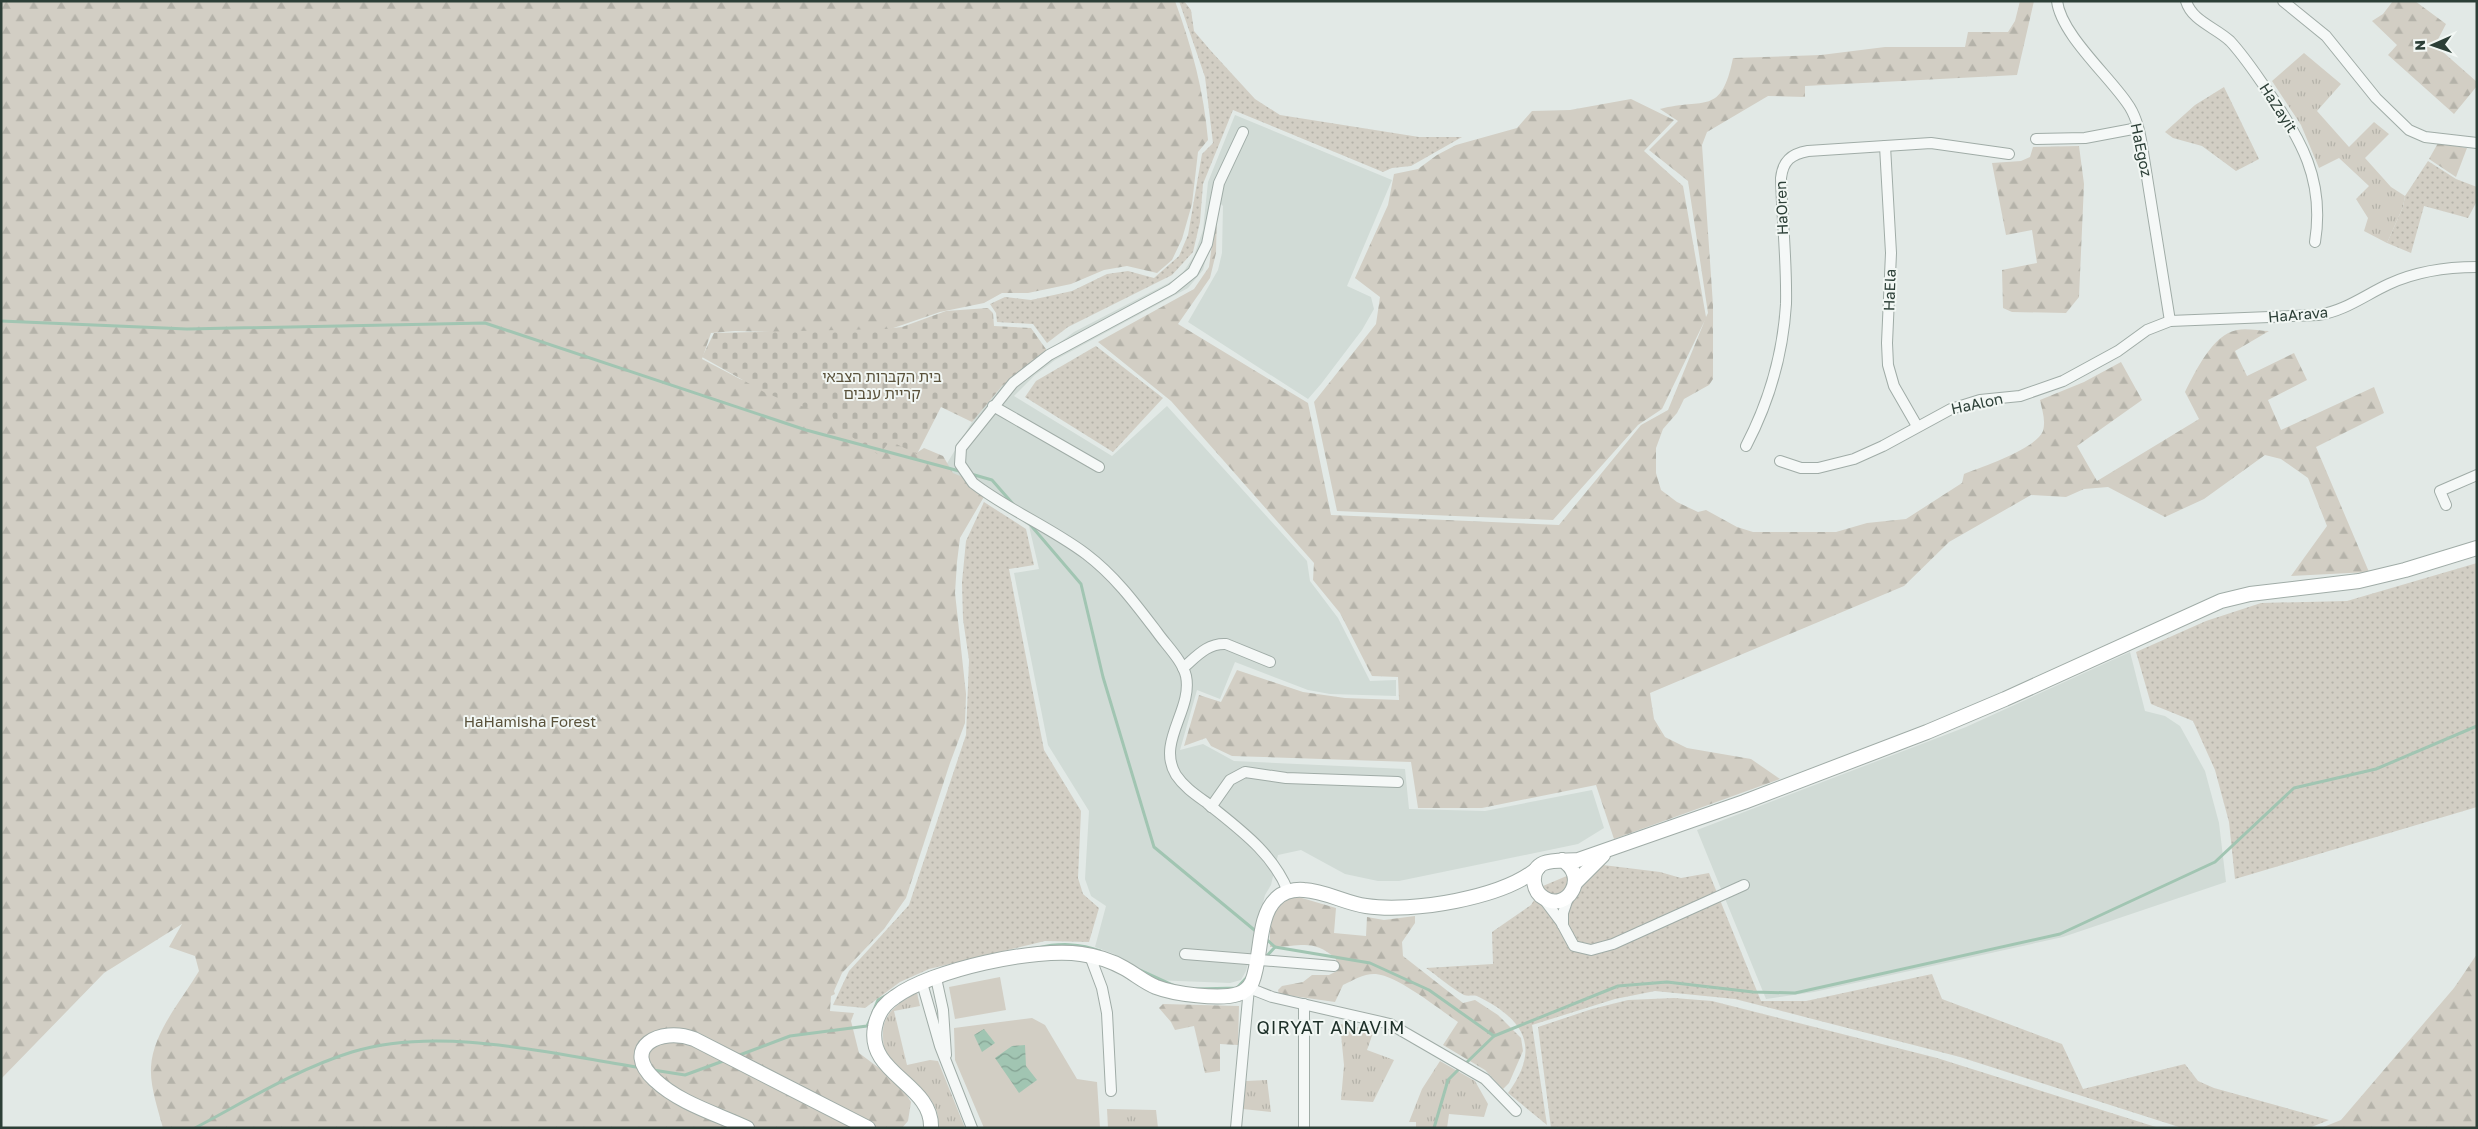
<svg xmlns="http://www.w3.org/2000/svg" width="2478" height="1129" font-family="'Golos Text','Noto Sans Hebrew',sans-serif">
	<defs>
		<pattern id="grass-dots" width="8" height="8" patternUnits="userSpaceOnUse" patternTransform="scale(1.25)"><rect width="8" height="8" fill="#d2cec4"/><path d="M2 2h.1M6 6h.1" fill="none" stroke="#b4b2a9" stroke-width="1.8" stroke-linecap="round"/></pattern>
		<pattern id="forest-firs" width="22" height="20" patternUnits="userSpaceOnUse" patternTransform="scale(1.25)"><rect width="22" height="20" fill="#d2cec4"/><path d="M5 1l3.5 6h-7zM16 11l3.5 6h-7z" fill="#b4b2a9"/></pattern>
		<pattern id="cemetery-stones" width="16" height="16" patternUnits="userSpaceOnUse" patternTransform="scale(1.25)"><rect width="16" height="16" fill="#d2cec4"/><path d="M2 7V4a2 2 0 0 1 4 0v3zM10 15v-3a2 2 0 0 1 4 0v3z" fill="#b4b2a9"/></pattern>
		<pattern id="park-tufts" width="24" height="20" patternUnits="userSpaceOnUse" patternTransform="scale(1.25)"><rect width="24" height="20" fill="#d2cec4"/><path d="M3 7l-1-3M5 7V3M7 7l1-3M15 17l-1-3M17 17v-4M19 17l1-3" fill="none" stroke="#b4b2a9"/></pattern>
		<pattern id="water-waves" width="16" height="10" patternUnits="userSpaceOnUse" patternTransform="scale(1.25)"><rect width="16" height="10" fill="#a1c5b2"/><path d="M0 5q4-4 8 0t8 0" fill="none" stroke="#83a192"/></pattern>
	</defs>
	<rect width="100%" height="100%" fill="#e2e9e6"/>
	<g fill="#d1dbd6">
		<polygon points="1235,115 1392,180 1347,286 1371,297 1374,309 1362,330 1321,384 1308,399 1188,322 1218,270 1222,253 1223,206 1220,203 1203,270 1188,288 1055,360 1035,375 1014,396 1112,456 1167,406 1307,561 1310,581 1338,618 1370,681 1396,680 1396,696 1330,694 1308,690 1235,662 1220,699 1197,690 1180,750 1203,744 1234,761 1405,769 1409,809 1485,811 1592,790 1604,828 1578,844 1399,881 1378,881 1345,874 1301,850 1278,855 1271,885 1265,895 1246,971 1241,980 1230,983 1153,980 1123,962 1114,954 1095,947 1106,906 1091,896 1085,879 1089,811 1048,745 1014,573 1039,569 1029,526 943,470 972,422 1002,386 1074,332 1180,277 1194,256 1203,230 1208,182"/>
		<polygon points="2130,652 2145,711 2165,716 2180,726 2205,771 2219,823 2226,882 2063,937 1814,992 1766,999 1697,830 1966,727"/>
	</g>
	<g fill="url(#grass-dots)">
		<polygon points="1179,1 1184,1 1191,10 1194,31 1211,51 1255,99 1280,115 1419,137 1462,137 1411,166 1392,168 1383,172 1233,110 1203,184 1200,222 1193,252 1172,275 1068,327 1047,343 1033,324 997,322 996,313 990,304 1005,297 1031,300 1072,291 1107,274 1128,271 1154,278 1179,256 1188,235 1202,154 1213,143 1205,77"/>
		<polygon points="2224,87 2259,159 2236,171 2202,146 2173,138 2165,132 2195,105"/>
		<polygon points="2428,161 2456,179 2477,187 2477,201 2468,218 2424,206 2411,253 2387,243 2403,207 2405,196"/>
		<polygon points="1096,346 1163,398 1113,452 1025,397 1036,381"/>
		<polygon points="984,502 1026,529 1034,565 1009,569 1044,750 1081,811 1078,878 1083,894 1099,908 1089,942 1045,941 929,969 900,982 865,1008 833,1005 849,971 909,905 966,735 969,660 963,619 962,582 966,541"/>
		<polygon points="2477,563 2477,807 2235,879 2229,822 2215,770 2193,721 2151,704 2136,652 2206,621 2261,603 2347,601"/>
		<path d="M1595,864L1660,872L1681,878L1709,873L1761,1001H1806L1932,974L1942,999L2062,1044L2083,1089L2185,1064L2198,1081L2214,1088L2329,1120L2309,1128H2182L1960,1057L1735,999L1655,991L1615,999L1532,1025L1547,1125L1508,1093C1541,1048 1525,1020 1479,997C1474,994 1469,997 1464,995C1451,988 1439,977 1426,968L1493,964L1492,932L1531,905L1543,886Z"/>
		<polygon points="1674,998 1712,1001 1937,1058 2159,1128 1551,1128 1538,1027 1592,1009 1628,1000"/>
	</g>
	<g fill="url(#forest-firs)">
		<path d="M1,1H1175C1192,47 1204,92 1208,140L1198,152L1192,204L1182,239L1172,260L1157,273L1127,266L1104,270L1071,284L1028,293H1002L984,303L940,312L873,335L735,331L711,333L702,359L740,379L760,385L785,387L918,452L924,448L943,456L953,473L965,478L985,495L960,538L957,562L955,593L966,694L965,723L950,763L906,898L884,929L842,973L834,991L835,994L831,996L830,1011L854,1013L851,1021L859,1053L899,1083L911,1102L908,1121L902,1128H163C158,1109 150,1087 151,1067C153,1032 182,1000 199,971L195,956L169,947L182,924L104,973L1,1079Z"/>
		<path d="M2020,1H2034L2017,75L1805,86V97L1768,96L1707,132L1702,145L1713,305V379L1709,385L1684,399L1677,413L1663,429L1656,448V473L1661,490L1677,502L1698,512L1706,510L1737,527L1753,532H1836L1867,523L1906,519L1962,483L1964,474C1982,467 2036,449 2043,431C2046,420 2042,410 2040,400L2084,382L2121,362L2142,400L2077,446L2097,481L2199,419L2185,392C2195,372 2213,334 2237,330C2247,328 2259,331 2269,331L2235,351L2247,376L2294,353L2307,380L2268,400L2281,430L2374,387L2384,413L2316,447L2369,572L2291,576L2327,526L2308,478L2281,459L2265,455L2204,499L2165,517L2108,487L2084,489L2066,497L2031,495L1949,542L1904,586L1650,693L1654,719L1665,737L1687,748L1751,759L1780,779L1614,839L1596,785L1482,808H1418L1411,762L1232,756L1211,746L1206,738L1184,746L1199,695L1221,702L1237,670L1303,692L1345,698L1399,700L1398,677L1372,676L1340,613L1313,580L1314,563L1171,401L1098,342L1194,289L1209,267L1217,207L1216,253L1210,278L1178,324L1308,403L1331,515L1559,525L1641,425L1668,410L1705,320L1662,409L1638,425L1553,520L1337,511L1314,402L1376,324L1380,297L1355,278L1388,205L1394,174L1418,169L1437,155L1456,145L1517,128L1532,111L1570,110L1631,99L1674,120L1644,151L1683,186L1706,317L1708,313L1688,181L1649,150L1678,121L1660,109C1705,97 1721,117 1733,58L1821,55L1885,47H1965L1968,32H2008L2015,21Z"/>
		<polygon points="2393,1 2415,1 2446,24 2435,45 2477,82 2477,86 2454,114 2388,55 2397,45 2372,21 2383,14"/>
		<polygon points="2438,143 2467,148 2456,177 2429,159"/>
		<polygon points="2079,146 2084,184 2079,297 2066,313 2012,312 2003,308 2002,270 2037,263 2032,230 2006,235 1992,163 2021,161 2030,157 2033,147"/>
		<path d="M1295,896L1336,908L1334,933L1366,936L1367,917L1384,920L1415,916V923L1402,942L1403,956L1463,1003L1475,1000L1498,1015L1521,1038L1523,1051L1509,1083L1503,1089L1485,1070L1443,1045L1458,1022C1439,1009 1398,976 1376,974C1365,973 1353,980 1343,985L1335,1002L1279,994L1278,990L1282,986L1303,982L1312,975H1329L1337,971L1336,959C1312,937 1299,948 1270,947C1269,925 1272,904 1295,896Z"/>
		<polygon points="2477,954 2477,1128 2321,1128 2341,1120 2454,988"/>
		<polygon points="1163,1004 1239,1006 1238,1045 1220,1044 1220,1071 1205,1073 1194,1026 1175,1030 1171,1022 1159,1008"/>
	</g>
	<path fill="url(#cemetery-stones)" d="M988,308L993,313L994,326L1031,328L1048,352L1002,386L972,422L941,407L917,454L890,441L879,455C864,444 839,432 831,414L790,403L764,392L702,357L714,333L883,329L902,327L946,311Z"/>
	<g fill="url(#park-tufts)">
		<polygon points="2304,53 2341,84 2317,111 2349,147 2374,122 2389,134 2365,158 2391,187 2405,196 2403,207 2387,243 2364,231 2368,218 2356,199 2369,186 2339,158 2319,168 2301,125 2272,81"/>
		<path d="M917,993L920,1006L894,1011L907,1065L930,1060L938,1061L965,1128H938C943,1093 902,1080 887,1054C883,1048 883,1039 883,1032C883,1012 902,1001 917,993Z"/>
		<polygon points="1340,1024 1374,1030 1367,1050 1394,1060 1373,1102 1341,1100 1344,1065"/>
		<polygon points="1440,1061 1475,1081 1488,1104 1484,1117 1449,1114 1447,1128 1416,1128 1416,1122 1409,1122 1422,1089"/>
		<polygon points="1267,1080 1271,1112 1243,1109 1246,1081"/>
		<polygon points="1107,1109 1156,1110 1158,1128 1108,1128"/>
	</g>
	<g fill="#d2cec4">
		<polygon points="1000,977 1006,1010 955,1019 949,987"/>
		<polygon points="1032,1018 1045,1025 1077,1079 1097,1082 1100,1128 984,1128 955,1060 954,1028"/>
	</g>
	<g fill="url(#water-waves)">
		<polygon points="984,1029 995,1043 982,1052 974,1035"/>
		<polygon points="1025,1045 1026,1066 1037,1080 1019,1093 995,1058 1012,1046"/>
	</g>
	<g fill="none" stroke-linecap="round" stroke-linejoin="round">
		<g stroke="#a1c5b2" stroke-width="3">
			<polyline points="1,321 187,329 485,323 806,430 963,472"/>
			<polyline points="971,474 992,480 1013,504"/>
			<polyline points="1028,522 1081,584 1103,677 1154,847 1258,933"/>
			<polyline points="1265,938 1275,947"/>
			<path d="M1038,948C1057,943 1081,943 1100,951"/>
			<polyline points="1265,958 1275,947 1370,963 1429,990 1494,1036"/>
			<polyline points="1140,970 1175,986"/>
			<polyline points="1196,989 1237,988 1249,975"/>
			<polyline points="873,1012 878,1000 887,995"/>
			<polyline points="737,1056 790,1036 867,1026 871,1018"/>
			<polyline points="1465,1064 1494,1036 1618,986 1667,982 1753,992 1795,993 2060,934 2215,862 2294,788 2376,769 2477,726"/>
			<polyline points="653,1070 685,1075 726,1060"/>
			<path d="M195,1128C246,1101 297,1069 352,1052C440,1025 552,1054 642,1068"/>
			<polyline points="1434,1128 1448,1080 1460,1068"/>
		</g>
		<g stroke="#a0aca7" stroke-width="12">
			<g id="minor">
				<path d="M2057,1C2061,34 2108,75 2127,103C2136,115 2140,132 2142,146L2170,321"/>
				<path d="M2186,1C2192,21 2215,27 2230,41C2244,56 2255,73 2267,90C2301,139 2325,180 2315,242"/>
				<polyline points="2283,1 2326,36 2376,98 2409,130 2425,137 2477,143"/>
				<path d="M1243,132L1219,183L1207,244L1193,272L1172,289L1049,355L1013,383L961,448L960,464L973,483C1008,510 1050,527 1086,554C1115,576 1135,603 1157,632C1166,645 1182,660 1186,676C1193,710 1156,742 1176,775C1184,787 1196,795 1207,803C1239,829 1272,852 1288,891"/>
				<polyline points="2036,139 2085,138 2138,128"/>
				<polyline points="1885,146 1891,253 1887,343 1888,365 1894,386 1917,426"/>
				<polyline points="993,406 1099,467"/>
				<path d="M1746,446C1769,402 1783,353 1786,304C1787,262 1782,220 1781,178C1783,161 1791,154 1808,151L1931,143L2009,154"/>
				<path d="M1780,461L1801,468H1818L1854,459L1883,446L1951,409L1980,400L2020,396L2063,381L2118,351L2147,330L2170,321L2318,315C2345,311 2365,295 2389,284C2417,271 2447,267 2477,267"/>
				<polyline points="2446,505 2440,491 2477,475"/>
				<path d="M1183,668C1196,657 1207,643 1226,644L1270,662"/>
				<polyline points="1211,807 1230,780 1245,772 1286,778 1398,782"/>
				<polyline points="1543,898 1561,922 1574,946 1591,950 1613,944 1744,885"/>
				<polyline points="1563,925 1563,913 1569,895"/>
				<polyline points="1185,954 1334,966"/>
				<polyline points="1090,956 1102,988 1107,1013 1111,1091"/>
				<polyline points="936,978 943,1010 946,1055"/>
				<polyline points="922,983 940,1046 972,1128"/>
				<polyline points="1236,1128 1249,988 1272,997 1390,1024 1485,1079 1516,1111"/>
				<polyline points="1304,1128 1304,1004"/>
			</g>
		</g>
		<g stroke="#a0aca7" stroke-width="16">
			<g id="secondary">
				<path d="M1562,860C1590,876 1567,913 1544,898C1538,895 1535,888 1534,882C1532,855 1561,862 1578,860L1744,802L1927,732L2005,699L2221,601L2250,594L2359,581L2405,570L2477,548"/>
				<polyline points="1575,883 1603,855"/>
				<path d="M747,1128C717,1114 679,1103 655,1080C620,1048 660,1026 694,1039L868,1128"/>
				<path d="M931,1128C933,1084 866,1074 875,1027C877,1015 884,1004 895,997C931,970 1036,947 1081,954C1096,956 1110,960 1124,968C1135,974 1144,982 1156,987C1174,994 1220,1000 1238,994C1245,992 1249,988 1252,982C1262,958 1257,917 1276,899C1283,892 1294,889 1304,890C1325,891 1345,903 1366,906C1412,913 1503,898 1538,868"/>
			</g>
		</g>
		<use href="#minor" stroke="#f5f8f7" stroke-width="10"/>
		<use href="#secondary" stroke="#fff" stroke-width="14"/>
	</g>
	<g text-anchor="middle" stroke-width="4" stroke-linejoin="round" paint-order="stroke">
		<g font-size="15" fill="#2c3f37" stroke="#f2f7f4">
			<text transform="translate(2278 108) rotate(57)" y="5">HaZayit</text>
			<text transform="translate(2141 150) rotate(78)" y="5">HaEgoz</text>
			<text transform="translate(1782 208) rotate(-92)" y="5">HaOren</text>
			<text transform="translate(1890 290) rotate(-88)" y="5">HaEla</text>
			<text transform="translate(2298 315) rotate(-5)" y="5">HaArava</text>
			<text transform="translate(1977 404) rotate(-12)" y="5">HaAlon</text>
		</g>
		<g font-size="15" fill="#5a523b" stroke="#f2f7f4">
			<text x="882" y="382">בית הקברות הצבאי<tspan x="882" dy="17">קריית ענבים</tspan></text>
			<text x="530" y="727">HaHamisha Forest</text>
		</g>
		<g font-size="18" letter-spacing="1" fill="#1e3029" stroke="#f2f7f4">
			<text x="1331" y="1034">QIRYAT ANAVIM</text>
		</g>
	</g>
	<rect width="2478" height="1129" fill="none" stroke="#2c3f37" stroke-width="5"/>
	<g transform="translate(2433 45) rotate(268)" stroke="#f2f7f4" stroke-width="4" paint-order="stroke">
	<path d="M0-4L9 19L0 12L-9 19Z" fill="#2c3f37"/>
	<text y="-8" font-size="14" font-weight="bold" text-anchor="middle" fill="#2c3f37">N</text>
	</g>
</svg>
